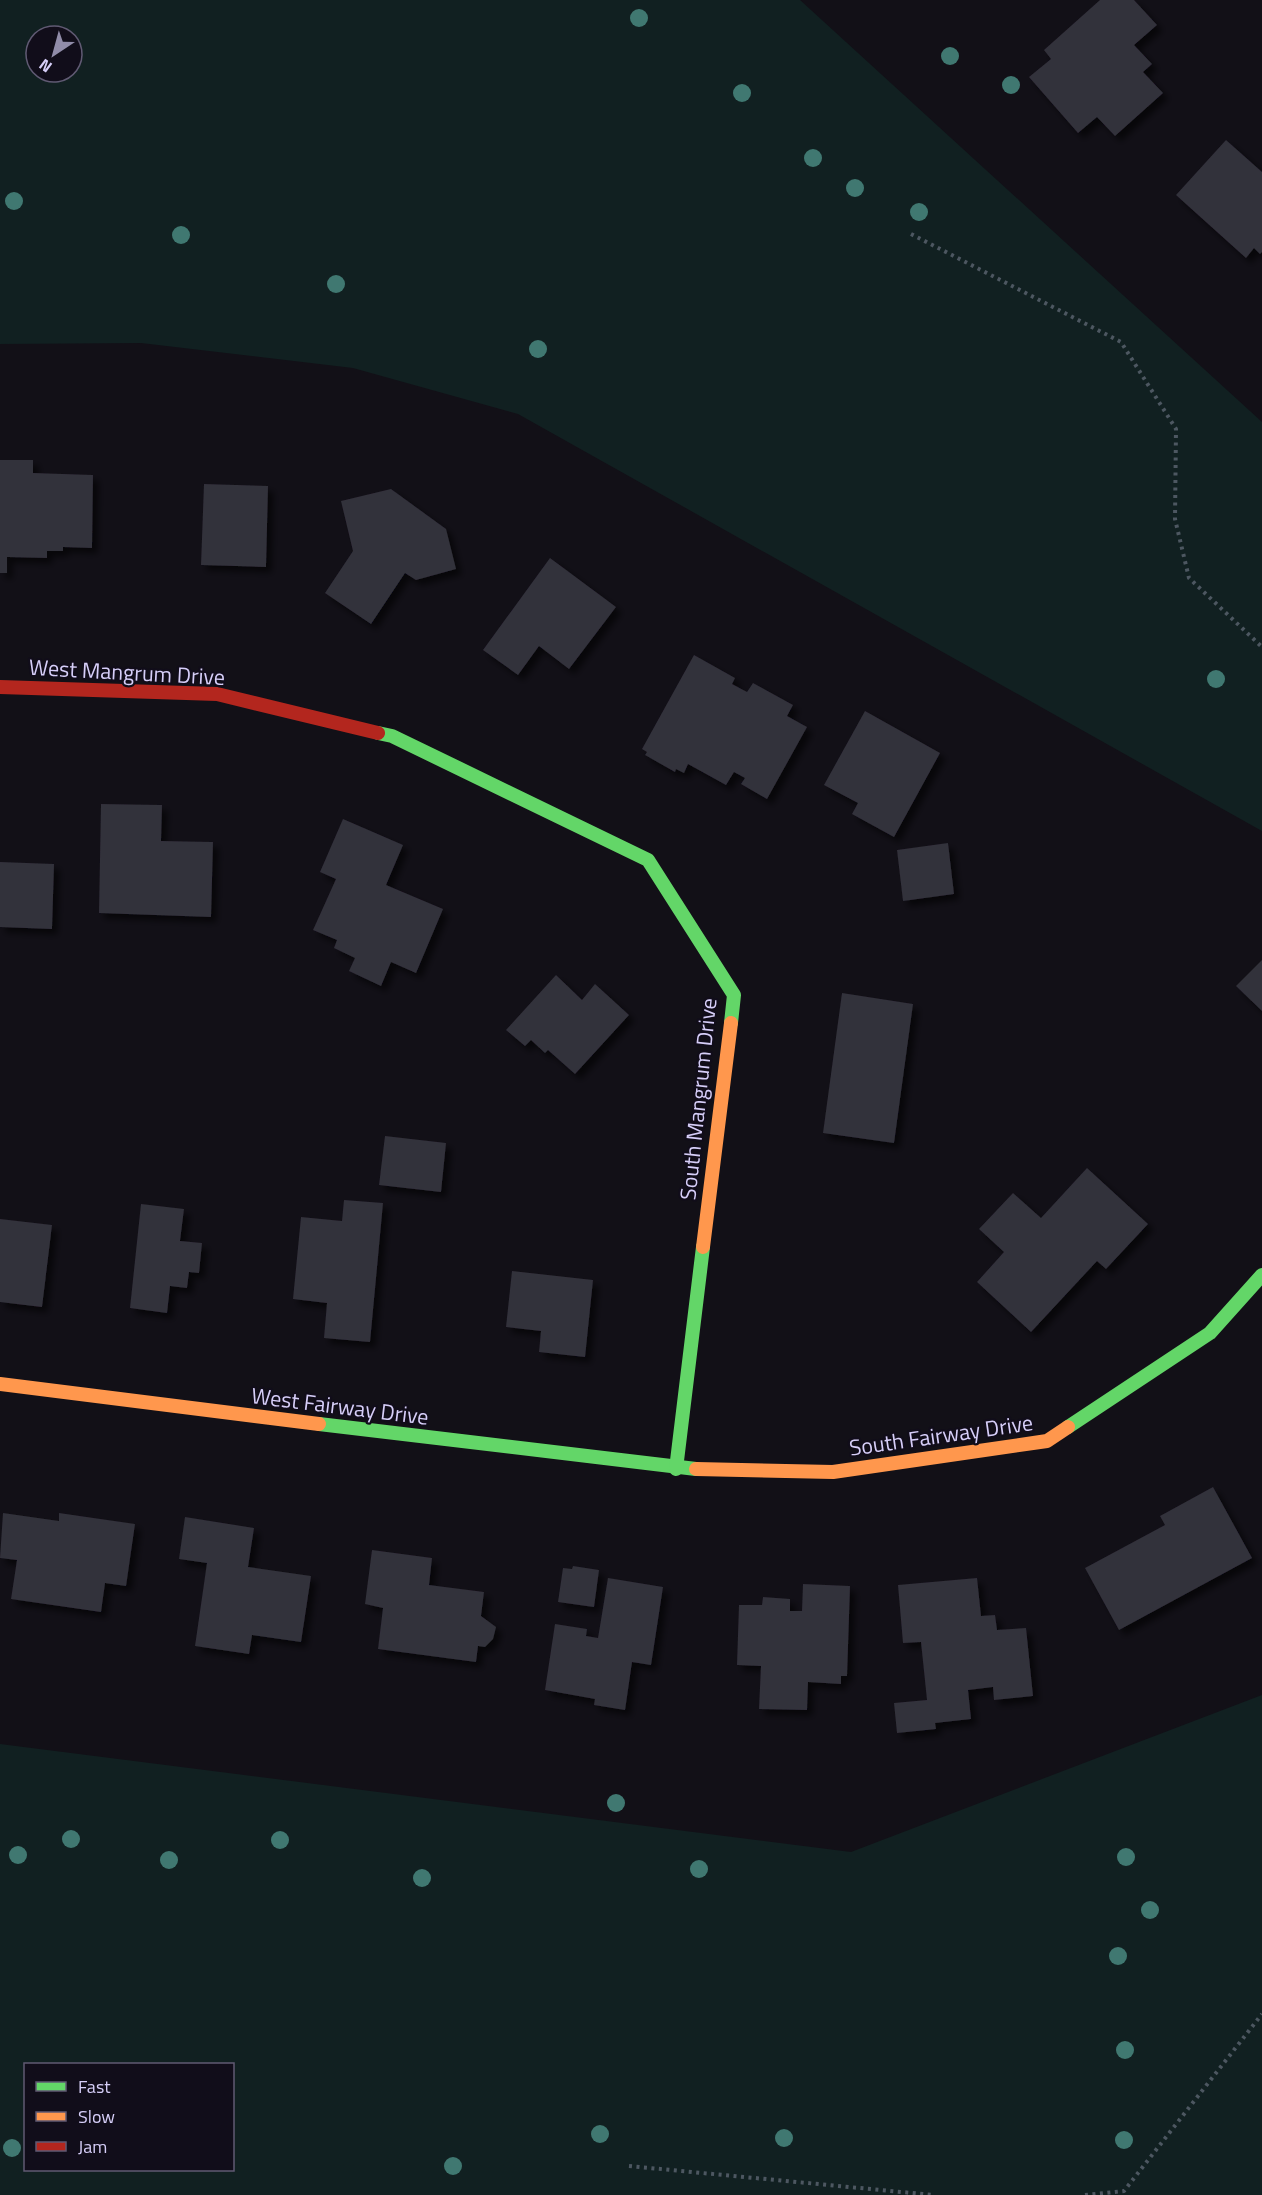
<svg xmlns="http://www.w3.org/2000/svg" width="1262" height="2195" font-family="'Titillium Web',sans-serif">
	<defs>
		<filter id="shadow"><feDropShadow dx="5.5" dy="5.5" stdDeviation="3" flood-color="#0009"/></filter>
	</defs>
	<rect width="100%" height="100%" fill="#121017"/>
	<g fill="#112021" fill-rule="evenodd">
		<path d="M0,0H800L1262,422V831L518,414L353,368L141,343L0,344ZM36,36H72V72H36Z"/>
		<path d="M1262,1695V2195H0V1744L851,1852ZM26,2064H232V2170H26Z"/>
	</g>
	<g fill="#32303b" filter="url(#shadow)">
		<polygon points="1100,0 1134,0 1157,25 1134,45 1152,64 1143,72 1163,93 1115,136 1097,117 1078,133 1029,77 1051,59 1044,50"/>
		<polygon points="1226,140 1262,172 1262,252 1260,254 1254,248 1246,258 1176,195"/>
		<polygon points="0,460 33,460 33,473 93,475 92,548 63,547 63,551 47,551 47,558 7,557 7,573 0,573"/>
		<polygon points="204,484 268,486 266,567 201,565"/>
		<polygon points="391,489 446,529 456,569 416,580 405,573 371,624 325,593 353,551 341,501"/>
		<polygon points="550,558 616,607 569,669 539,646 518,675 483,650"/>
		<polygon points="694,655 735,678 732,684 747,692 753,683 793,705 787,716 807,727 767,799 741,784 745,778 734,772 726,785 688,764 684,773 676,769 675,772 645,755 647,752 642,749"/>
		<polygon points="865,711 940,753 894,837 852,814 858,803 824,785"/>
		<polygon points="101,804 162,805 161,841 213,842 211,917 99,913"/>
		<polygon points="343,819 403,845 386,885 443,909 416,973 391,962 381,986 349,971 355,958 334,948 337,940 313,930 336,879 320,872"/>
		<polygon points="948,843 954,894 903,901 897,850"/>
		<polygon points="0,862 54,864 52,929 0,927"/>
		<polygon points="1262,960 1262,1011 1236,986"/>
		<polygon points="556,975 582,1000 595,984 629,1015 575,1074 548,1050 545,1053 531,1040 525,1046 506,1030"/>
		<polygon points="842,993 913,1004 894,1143 823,1133"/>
		<polygon points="385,1136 446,1143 441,1192 379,1185"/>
		<polygon points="1087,1168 1148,1224 1106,1269 1097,1261 1031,1332 977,1282 1004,1252 979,1229 1013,1193 1041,1218"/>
		<polygon points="344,1200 383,1203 370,1342 324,1338 327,1303 293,1299 301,1217 342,1221"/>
		<polygon points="141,1204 184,1209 180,1241 202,1243 199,1273 189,1272 187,1288 170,1286 167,1313 130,1308"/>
		<polygon points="0,1219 52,1225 42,1307 0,1302"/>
		<polygon points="512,1271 593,1280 585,1357 539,1352 541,1331 506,1327"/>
		<polygon points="1213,1487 1252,1558 1119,1630 1085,1568 1165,1525 1160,1516"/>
		<polygon points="3,1513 59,1521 59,1513 135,1524 126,1586 105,1583 101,1612 11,1599 17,1560 0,1558"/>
		<polygon points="185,1517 254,1528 248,1567 311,1576 301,1642 252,1635 249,1654 195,1646 207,1563 179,1559"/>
		<polygon points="372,1550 432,1558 429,1585 484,1592 481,1616 496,1627 493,1639 485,1647 478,1646 476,1662 378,1649 383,1608 365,1604"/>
		<polygon points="573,1566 599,1570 594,1607 558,1602 563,1568 572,1569"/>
		<polygon points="608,1578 663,1587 651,1665 632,1662 625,1710 594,1705 595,1699 545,1690 555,1624 587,1629 586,1636 598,1638"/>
		<polygon points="977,1578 981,1616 995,1615 997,1630 1026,1628 1033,1696 994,1700 993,1687 968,1690 971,1719 935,1723 936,1729 897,1733 894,1703 927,1700 921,1642 903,1643 898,1585"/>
		<polygon points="803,1584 850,1586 847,1676 841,1676 841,1684 808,1682 807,1710 759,1709 761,1666 737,1665 739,1605 762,1605 763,1597 790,1599 790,1611 802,1611"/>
	</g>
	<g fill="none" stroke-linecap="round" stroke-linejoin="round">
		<g stroke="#4d5761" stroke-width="4" stroke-dasharray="3 4.5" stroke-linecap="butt">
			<polyline points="911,234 1121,342 1176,429 1175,519 1189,578 1262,647"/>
			<polyline points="629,2166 933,2195"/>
			<polyline points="1085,2195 1124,2191 1262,2014"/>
		</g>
		<g stroke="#63d668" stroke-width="14">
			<polyline points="378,733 392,736 648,860 734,995 731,1023"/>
			<polyline points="319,1424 696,1469"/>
			<polyline points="1068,1427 1210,1333 1262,1275"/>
			<polyline points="676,1469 703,1247"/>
		</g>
		<g stroke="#ff974d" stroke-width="14">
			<polyline points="703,1247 731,1023"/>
			<polyline points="0,1384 319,1424"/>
			<polyline points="696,1469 833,1472 1047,1441 1068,1427"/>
		</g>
		<polyline stroke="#b3261e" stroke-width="14" points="0,687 217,694 378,733"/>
	</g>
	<g fill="#407871">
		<circle cx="639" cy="18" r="9"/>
		<circle cx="950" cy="56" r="9"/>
		<circle cx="1011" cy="85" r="9"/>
		<circle cx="742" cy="93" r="9"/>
		<circle cx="813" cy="158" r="9"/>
		<circle cx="855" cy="188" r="9"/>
		<circle cx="14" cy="201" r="9"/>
		<circle cx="919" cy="212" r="9"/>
		<circle cx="181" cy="235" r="9"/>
		<circle cx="336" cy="284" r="9"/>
		<circle cx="538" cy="349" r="9"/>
		<circle cx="1216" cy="679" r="9"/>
		<circle cx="616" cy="1803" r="9"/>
		<circle cx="71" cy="1839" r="9"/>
		<circle cx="280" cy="1840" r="9"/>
		<circle cx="18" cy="1855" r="9"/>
		<circle cx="1126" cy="1857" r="9"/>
		<circle cx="169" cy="1860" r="9"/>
		<circle cx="699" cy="1869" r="9"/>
		<circle cx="422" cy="1878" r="9"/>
		<circle cx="1150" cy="1910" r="9"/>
		<circle cx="1118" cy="1956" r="9"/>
		<circle cx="1125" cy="2050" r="9"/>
		<circle cx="600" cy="2134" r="9"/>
		<circle cx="784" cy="2138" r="9"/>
		<circle cx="1124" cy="2140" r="9"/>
		<circle cx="12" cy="2148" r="9"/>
		<circle cx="453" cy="2166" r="9"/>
	</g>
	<g text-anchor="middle" stroke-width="4.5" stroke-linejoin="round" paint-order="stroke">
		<g font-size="22" fill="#d6cef8" stroke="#110d1a">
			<text transform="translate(127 672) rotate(3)" y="8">West Mangrum Drive</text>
			<text transform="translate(698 1099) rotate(-84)" y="8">South Mangrum Drive</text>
			<text transform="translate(340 1406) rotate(7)" y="8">West Fairway Drive</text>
			<text transform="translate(941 1435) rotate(-8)" y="8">South Fairway Drive</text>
		</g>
	</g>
	<rect x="24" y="2063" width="210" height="108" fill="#110d1a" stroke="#605a73" stroke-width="1.5"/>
	<rect x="36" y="2082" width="30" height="9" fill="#63d668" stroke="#605a73" stroke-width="1.5"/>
	<text x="78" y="2093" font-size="18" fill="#d6cef8">Fast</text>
	<rect x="36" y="2112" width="30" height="9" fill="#ff974d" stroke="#605a73" stroke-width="1.5"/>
	<text x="78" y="2123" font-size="18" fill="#d6cef8">Slow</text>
	<rect x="36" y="2142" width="30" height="9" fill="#b3261e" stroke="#605a73" stroke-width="1.5"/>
	<text x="78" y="2153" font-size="18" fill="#d6cef8">Jam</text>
	<g transform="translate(54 54) rotate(216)"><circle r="28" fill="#110d1a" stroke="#605a73" stroke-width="1.5"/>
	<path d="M0-4.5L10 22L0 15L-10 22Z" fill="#918ca9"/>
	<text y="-9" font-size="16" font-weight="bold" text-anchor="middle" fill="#d6cef8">N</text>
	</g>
</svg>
